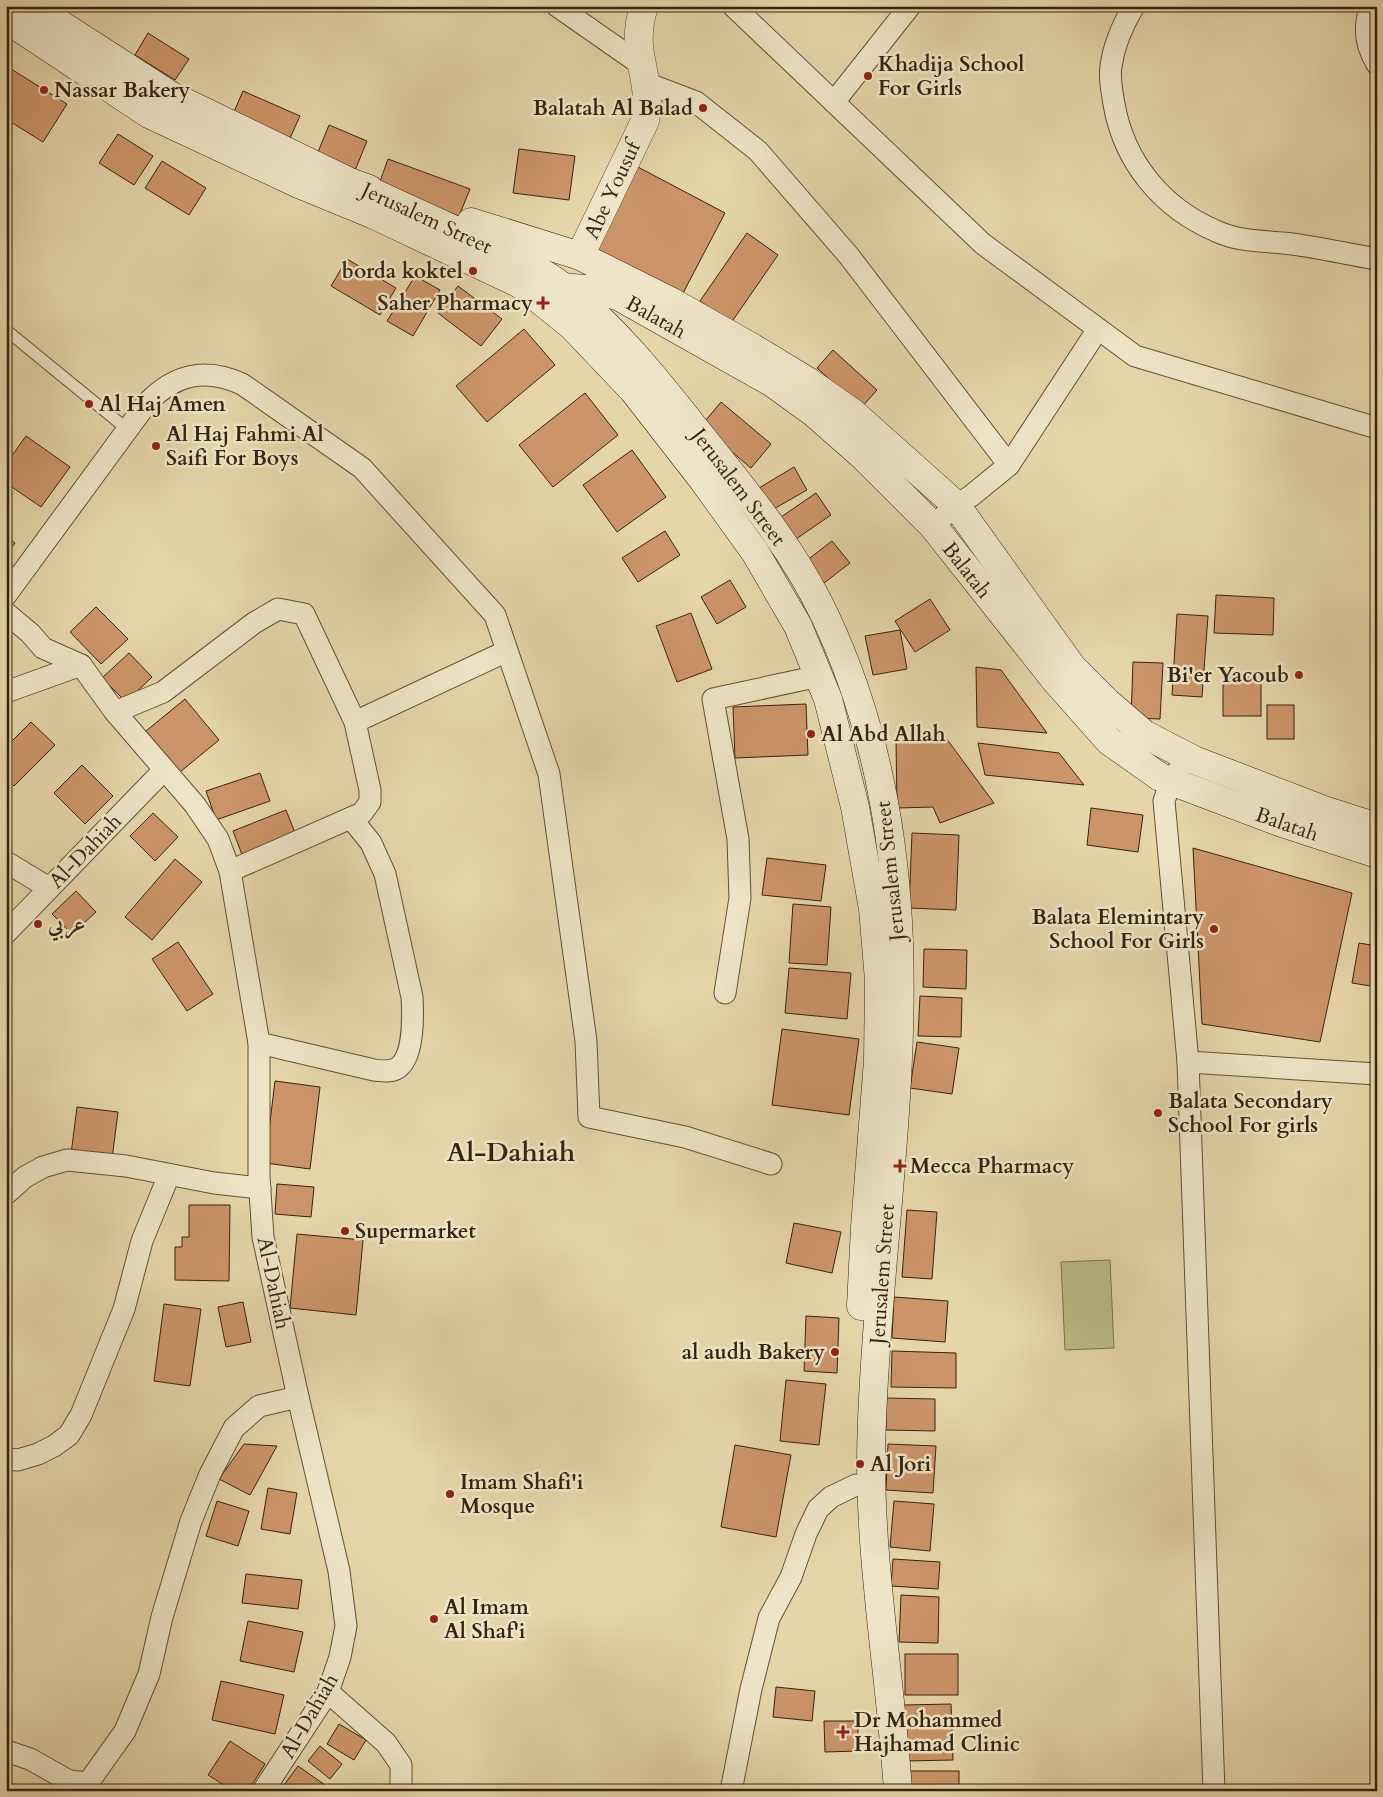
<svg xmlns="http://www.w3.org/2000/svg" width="1383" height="1797" font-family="Cardo,Amiri,serif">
	<rect width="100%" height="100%" fill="#e5d5a9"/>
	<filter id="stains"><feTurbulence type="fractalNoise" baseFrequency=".004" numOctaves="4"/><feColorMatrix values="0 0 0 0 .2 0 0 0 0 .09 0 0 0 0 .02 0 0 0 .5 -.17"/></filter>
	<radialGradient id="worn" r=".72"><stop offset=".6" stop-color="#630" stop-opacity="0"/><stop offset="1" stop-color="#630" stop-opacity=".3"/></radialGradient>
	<polygon fill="#bbbc84" stroke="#797049" points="1110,1260 1114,1348 1065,1350 1061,1262"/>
	<g fill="#cc9569" stroke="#37230e">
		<polygon points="148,33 189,59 175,80 135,55"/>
		<polygon points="8,67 67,104 43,142 6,119 6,70"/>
		<polygon points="243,91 300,116 290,138 233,114"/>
		<polygon points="329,125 367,141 354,173 316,157"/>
		<polygon points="118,134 153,156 134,185 99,163"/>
		<polygon points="519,149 575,156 569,200 513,193"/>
		<polygon points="388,159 470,189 459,216 378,187"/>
		<polygon points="162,161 206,188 189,215 145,188"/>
		<polygon points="636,166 725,213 682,295 592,247"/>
		<polygon points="747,233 778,255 731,323 700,301"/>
		<polygon points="347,259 396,288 380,315 331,286"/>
		<polygon points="415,276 440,290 413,336 387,321"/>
		<polygon points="458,286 502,319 481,346 438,313"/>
		<polygon points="524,329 555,365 487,422 456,386"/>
		<polygon points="833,350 877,390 861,408 817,368"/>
		<polygon points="585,393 618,435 553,487 519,445"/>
		<polygon points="721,402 771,444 751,468 701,426"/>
		<polygon points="26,436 70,467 41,507 6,483 6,464"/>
		<polygon points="632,450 666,497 617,532 583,485"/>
		<polygon points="794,467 807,490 772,510 759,488"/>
		<polygon points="816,493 831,515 796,539 781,517"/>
		<polygon points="665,531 680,555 638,582 622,558"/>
		<polygon points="6,536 15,543 6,555"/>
		<polygon points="832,541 850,563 824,583 806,561"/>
		<polygon points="730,580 746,607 717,624 701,597"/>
		<polygon points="1216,595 1274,598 1273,635 1214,633"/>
		<polygon points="930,599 950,630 915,652 895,621"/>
		<polygon points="96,607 128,639 101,664 70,632"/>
		<polygon points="691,613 712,669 677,682 656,626"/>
		<polygon points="1177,614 1208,616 1202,697 1172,695"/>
		<polygon points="900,630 907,669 873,675 865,636"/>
		<polygon points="129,653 152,677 126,702 102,678"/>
		<polygon points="1133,662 1163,663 1160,719 1131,718"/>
		<polygon points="976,667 1001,670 1047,733 977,727"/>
		<rect x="1223" y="677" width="38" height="39"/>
		<polygon points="185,699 219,740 180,772 146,731"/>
		<polygon points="806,704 808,755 735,758 733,707"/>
		<rect x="1267" y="705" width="27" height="34"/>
		<polygon points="31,722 55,745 14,786 6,778 6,747"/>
		<polygon points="946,738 994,803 940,823 933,807 897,808 896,739"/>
		<polygon points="978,743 1059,753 1084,785 985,775"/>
		<polygon points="82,765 113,796 85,824 54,793"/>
		<polygon points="260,773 270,801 216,820 206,791"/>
		<polygon points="1091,808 1143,815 1138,852 1087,845"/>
		<polygon points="286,810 299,843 246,865 233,831"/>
		<polygon points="153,813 178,837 155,861 130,836"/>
		<polygon points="912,833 959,835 956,910 909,908"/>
		<polygon points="1193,848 1352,893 1320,1042 1202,1024"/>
		<polygon points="767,858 826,865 821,901 762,895"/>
		<polygon points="175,859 202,882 152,940 125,917"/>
		<polygon points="76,891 96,912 72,934 52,914"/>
		<polygon points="793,904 831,907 827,965 789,963"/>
		<polygon points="178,942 213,994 187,1011 152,959"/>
		<polygon points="1359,943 1377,946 1377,987 1352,983"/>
		<polygon points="924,949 967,950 966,989 923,987"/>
		<polygon points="789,968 851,973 847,1019 785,1013"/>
		<polygon points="920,996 962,998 961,1037 918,1036"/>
		<polygon points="782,1029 859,1039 849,1115 772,1105"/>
		<polygon points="917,1042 959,1048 952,1094 910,1088"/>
		<polygon points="275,1081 320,1087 310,1169 265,1163"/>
		<polygon points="77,1107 118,1112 112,1159 71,1154"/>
		<polygon points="277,1184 314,1187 311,1217 275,1214"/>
		<polygon points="189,1205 230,1205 229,1281 175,1280 175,1247 182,1247 182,1237 189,1237"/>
		<polygon points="907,1210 937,1212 932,1279 902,1277"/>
		<polygon points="794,1223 841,1232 832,1273 786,1263"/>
		<polygon points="297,1234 363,1240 356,1315 290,1308"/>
		<polygon points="894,1297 948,1301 945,1342 892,1338"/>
		<polygon points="243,1302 251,1342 226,1347 218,1307"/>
		<polygon points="164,1304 201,1309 190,1386 154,1381"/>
		<polygon points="806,1316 839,1318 837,1373 804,1371"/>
		<polygon points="892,1351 956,1353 956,1388 891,1387"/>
		<polygon points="786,1380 826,1384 819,1445 780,1441"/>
		<polygon points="886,1398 935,1399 935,1431 886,1430"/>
		<polygon points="244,1444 277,1446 250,1495 219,1479"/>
		<polygon points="888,1444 936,1446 933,1493 886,1490"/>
		<polygon points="735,1445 791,1455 776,1537 721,1527"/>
		<polygon points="268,1488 297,1493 290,1534 261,1529"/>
		<polygon points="217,1501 249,1511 238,1546 206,1536"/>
		<polygon points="894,1501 934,1504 930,1551 890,1547"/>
		<polygon points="893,1559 940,1562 938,1589 891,1586"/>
		<polygon points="246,1574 302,1580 298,1609 242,1603"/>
		<polygon points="901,1595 939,1597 938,1643 899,1642"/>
		<polygon points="248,1621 303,1632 294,1672 240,1661"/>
		<rect x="905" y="1654" width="53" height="41"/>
		<polygon points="221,1681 284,1695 275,1734 212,1720"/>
		<polygon points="776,1687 815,1691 812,1721 773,1717"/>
		<polygon points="951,1704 953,1760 905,1761 904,1705"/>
		<polygon points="824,1721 858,1721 858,1751 825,1752"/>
		<polygon points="339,1724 366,1740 354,1760 327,1744"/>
		<polygon points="230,1741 265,1764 248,1791 233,1791 208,1775"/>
		<polygon points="320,1746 342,1764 330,1779 308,1761"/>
		<polygon points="298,1766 325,1785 322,1791 281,1789"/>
		<rect x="907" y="1771" width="52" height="20"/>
	</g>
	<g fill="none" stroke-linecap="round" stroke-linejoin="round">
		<g stroke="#625035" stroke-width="13">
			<polyline id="service" points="6,330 127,429"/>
		</g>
		<g stroke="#625035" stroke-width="23">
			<g id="minor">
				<polyline points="557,6 643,66"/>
				<polyline points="733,6 983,244 1135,356 1377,428"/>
				<path d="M1134,6C1123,24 1114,45 1111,66C1109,79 1112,92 1114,104C1124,162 1162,208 1216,231C1237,241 1260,241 1283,243C1314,246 1346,254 1377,259"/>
				<path d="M1371,6C1363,27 1365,45 1377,64"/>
				<polyline points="646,83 696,102 758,151 849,256 1009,465"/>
				<polyline points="834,102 910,6"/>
				<polyline points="933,526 956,505 971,496 1009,465 1098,329"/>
				<path d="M6,595L147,403C175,374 205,367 242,384L362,468L495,615L549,774L586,1041L589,1117L685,1137L771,1164"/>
				<polyline points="6,613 30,633 43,648 81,665 115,712 195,805 218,839 230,871 259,1043 259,1177 263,1237 298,1397 339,1571 346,1626 340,1657 328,1692 263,1791"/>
				<polyline points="6,692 81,665"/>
				<polyline points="115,712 163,692 254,623 278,609 304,614 355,722 370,790 370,802 362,813 230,871"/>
				<polyline points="355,722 507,651"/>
				<polyline points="1188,756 1171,781 1164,801 1188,1062 1214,1791"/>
				<polyline points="6,862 49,888"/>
				<polyline points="6,933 164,770"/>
				<polyline points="725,993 740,898 738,839 713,699 819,676"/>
				<path d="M259,1043L374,1070C383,1071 393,1073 400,1066C414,1053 413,1015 412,997L385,874L371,843L351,818"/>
				<polyline points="1188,1062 1377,1074"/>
				<polyline points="6,1194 25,1177 43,1167 67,1160 126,1166 214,1183 260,1188"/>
				<polyline points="6,1459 18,1460 38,1454 54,1446 69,1435 81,1415 124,1309 142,1241 169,1175"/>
				<polyline points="328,1692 386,1743 401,1765 401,1791"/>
				<polyline points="6,1751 30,1759 69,1781 88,1783 125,1731 149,1674 162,1617 191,1521 210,1474 234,1428 259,1406 298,1397"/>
				<polyline points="731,1791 751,1689 769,1618 791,1577 806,1534 818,1509 831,1497 856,1485"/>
			</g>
		</g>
		<g stroke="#625035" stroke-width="29">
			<path id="tertiary" d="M580,256L645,121C651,93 642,73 639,46C638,33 640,19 644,6"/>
		</g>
		<g stroke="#37230e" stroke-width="29">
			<g id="secondary">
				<polyline points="32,6 170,95 352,183 369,189"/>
				<polyline points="6,19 149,114 299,184 372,214 520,284 586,289 618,296 771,382 814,413 863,456 933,526 1055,680 1109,741 1160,777 1282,823 1377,854"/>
				<path d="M352,183C391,201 430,219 470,237C502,252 540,268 567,290C616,329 655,378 693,426C741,486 792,546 825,616C870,711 892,817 898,921C907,1088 878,1254 872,1421C866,1545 890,1668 898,1791"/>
				<polyline points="471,222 580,256 672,302 753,348 809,382 853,413 956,505 1072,667 1107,702 1144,734 1194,760 1324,810 1377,827"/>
				<polyline points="520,284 572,326 633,390 703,480 755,552 798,626 828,699 855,807 873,909 879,980 878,1060 865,1227 861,1306"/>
			</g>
		</g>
		<use href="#service" stroke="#eee4c7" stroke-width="11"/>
		<use href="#minor" stroke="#eee4c7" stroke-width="21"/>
		<use href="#tertiary" stroke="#eee4c7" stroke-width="28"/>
		<use href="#secondary" stroke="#eee4c7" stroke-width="28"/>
	</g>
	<g fill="#8f2418" stroke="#eee4c7" stroke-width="2">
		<circle cx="868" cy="76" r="5"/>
		<circle cx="44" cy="90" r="5"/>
		<circle cx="703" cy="108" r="5"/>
		<circle cx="473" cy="271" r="5"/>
		<path d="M540.5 295.5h5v5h5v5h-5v5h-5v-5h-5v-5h5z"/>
		<circle cx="89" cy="404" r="5"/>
		<circle cx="156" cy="446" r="5"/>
		<circle cx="1299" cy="675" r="5"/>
		<circle cx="811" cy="734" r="5"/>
		<circle cx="38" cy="924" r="5"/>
		<circle cx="1214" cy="929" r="5"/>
		<circle cx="1158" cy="1113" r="5"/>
		<path d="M897.5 1158.5h5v5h5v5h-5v5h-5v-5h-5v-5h5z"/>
		<circle cx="345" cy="1231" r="5"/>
		<circle cx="835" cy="1352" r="5"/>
		<circle cx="860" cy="1464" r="5"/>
		<circle cx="450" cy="1494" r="5"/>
		<circle cx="434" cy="1619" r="5"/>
		<path d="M840.5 1724.5h5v5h5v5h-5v5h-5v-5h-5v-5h5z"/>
	</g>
	<g text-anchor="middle" stroke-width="5" stroke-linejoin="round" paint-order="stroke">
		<g font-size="21" font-weight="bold" fill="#37230e" stroke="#eee4c7" text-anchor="start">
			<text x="878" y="71">Khadija School<tspan x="878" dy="24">For Girls</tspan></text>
			<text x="54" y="97">Nassar Bakery</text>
			<text x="693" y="115" text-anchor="end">Balatah Al Balad</text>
			<text x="463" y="278" text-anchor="end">borda koktel</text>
			<text x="533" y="310" text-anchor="end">Saher Pharmacy</text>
			<text x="99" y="411">Al Haj Amen</text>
			<text x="166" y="441">Al Haj Fahmi Al<tspan x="166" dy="24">Saifi For Boys</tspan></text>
			<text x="1289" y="682" text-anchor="end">Bi'er Yacoub</text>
			<text x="821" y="741">Al Abd Allah</text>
			<text x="1204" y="924" text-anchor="end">Balata Elemintary<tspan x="1204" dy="24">School For Girls</tspan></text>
			<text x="48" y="931">عربي</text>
			<text x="1168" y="1108">Balata Secondary<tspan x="1168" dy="24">School For girls</tspan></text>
			<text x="910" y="1173">Mecca Pharmacy</text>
			<text x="355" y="1238">Supermarket</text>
			<text x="825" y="1359" text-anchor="end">al audh Bakery</text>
			<text x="870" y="1471">Al Jori</text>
			<text x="460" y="1489">Imam Shafi'i<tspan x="460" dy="24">Mosque</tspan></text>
			<text x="444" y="1614">Al Imam<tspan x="444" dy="24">Al Shaf'i</tspan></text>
			<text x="854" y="1727">Dr Mohammed<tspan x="854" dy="24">Hajhamad Clinic</tspan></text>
		</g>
		<g font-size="21" fill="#37230e" stroke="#eee4c7">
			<text transform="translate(612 190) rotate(-65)" y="7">Abe Yousuf</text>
			<text transform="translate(427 218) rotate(25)" y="7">Jerusalem Street</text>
			<text transform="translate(656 317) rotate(29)" y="7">Balatah</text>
			<text transform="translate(739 487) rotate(53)" y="7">Jerusalem Street</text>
			<text transform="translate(967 570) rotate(52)" y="7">Balatah</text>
			<text transform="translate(1287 824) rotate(19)" y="7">Balatah</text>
			<text transform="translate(85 851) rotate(-46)" y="7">Al-Dahiah</text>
			<text transform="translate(890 871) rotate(-96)" y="7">Jerusalem Street</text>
			<text transform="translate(882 1274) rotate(-86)" y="7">Jerusalem Street</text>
			<text transform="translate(274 1283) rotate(78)" y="7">Al-Dahiah</text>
			<text transform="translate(309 1716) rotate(-60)" y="7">Al-Dahiah</text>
		</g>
		<g font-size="26" font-weight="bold" fill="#37230e" stroke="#eee4c7">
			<text x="511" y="1161">Al-Dahiah</text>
		</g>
	</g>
	<rect width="1383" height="1797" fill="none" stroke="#e5d5a9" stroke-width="25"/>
	<rect x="8" y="8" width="1368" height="1782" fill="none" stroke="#37230e" stroke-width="2.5"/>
	<rect x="12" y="12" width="1358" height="1772" fill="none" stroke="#37230e"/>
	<rect width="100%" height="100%" filter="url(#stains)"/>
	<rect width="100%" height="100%" fill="url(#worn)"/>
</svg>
